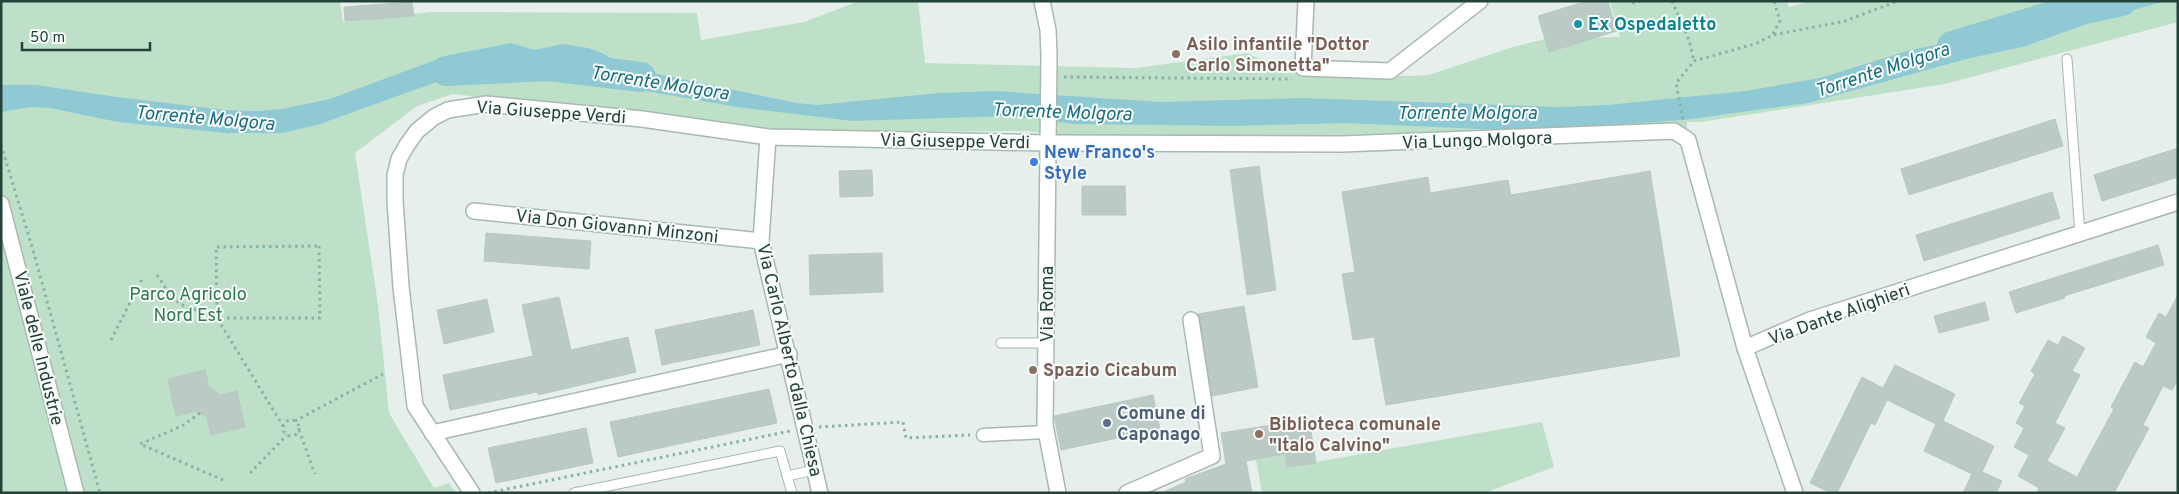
<svg xmlns="http://www.w3.org/2000/svg" width="2179" height="494" font-family="Overpass,sans-serif">
	<rect width="100%" height="100%" fill="#e6efeb"/>
	<g fill="#bfe0c8">
		<polygon points="1,1 340,1 343,22 431,12 697,13 701,40 804,22 859,1 918,1 925,63 1136,68 1248,53 1284,73 1406,76 1429,75 1513,47 1550,38 1620,37 1610,1 1787,1 1789,7 1812,1 2178,1 2178,22 1945,84 1701,122 1687,122 1687,131 1070,138 1028,131 786,133 453,94 417,106 355,153 378,305 389,413 434,488 449,483 456,493 1,493"/>
		<polygon points="1542,422 1554,467 1484,493 1262,493 1256,459 1285,454 1288,467"/>
	</g>
	<polygon fill="#8ec9d4" points="2092,1 2165,1 2092,22 2026,46 1966,59 1808,103 1684,120 1584,127 1502,130 1346,123 1234,126 1075,124 1010,116 852,121 737,107 629,88 603,72 566,70 522,59 450,77 320,124 283,133 226,133 118,122 50,108 31,107 1,112 1,85 36,85 117,97 225,110 259,111 282,109 330,99 449,55 511,43 534,50 563,44 588,48 604,54 624,67 797,103 817,105 939,93 995,91 1161,102 1303,98 1560,107 1608,105 1745,91 1820,78 1911,50 2008,31"/>
	<g fill="none" stroke-linecap="round" stroke-linejoin="round">
		<g stroke="#8ec9d4" stroke-width="30">
			<polyline points="1952,46 2052,16 2122,1"/>
			<polyline points="446,71 548,66 641,77"/>
		</g>
	</g>
	<g fill="#bbcac4" stroke="#b8c9c2">
		<polygon points="1587,1 1608,1 1617,31 1549,52 1538,16"/>
		<polygon points="412,2 414,16 345,21 344,7"/>
		<polygon points="2055,119 2063,146 1909,195 1901,169"/>
		<polygon points="2178,148 2178,177 2102,201 2094,175"/>
		<polygon points="1259,166 1276,290 1247,295 1230,170"/>
		<polygon points="872,170 873,196 840,197 839,171"/>
		<polygon points="1650,171 1680,356 1386,405 1374,337 1353,340 1342,274 1355,272 1342,192 1428,177 1430,193 1508,180 1511,195"/>
		<polygon points="1082,186 1125,186 1126,215 1082,215"/>
		<polygon points="2052,192 2060,218 1924,261 1916,235"/>
		<polygon points="486,233 591,241 589,269 484,261"/>
		<polygon points="2158,245 2164,265 2064,296 2065,298 2016,313 2009,292"/>
		<polygon points="882,253 883,292 810,295 809,255"/>
		<polygon points="2178,295 2178,379 2172,390 2163,386 2143,425 2149,428 2114,493 2037,493 2039,488 2018,476 2029,455 2014,447 2024,428 2016,423 2025,406 2019,403 2035,374 2031,371 2048,340 2058,345 2063,336 2085,348 2072,371 2080,375 2055,423 2065,428 2047,461 2077,477 2114,409 2111,407 2135,362 2143,367 2156,343 2146,337 2159,313 2166,317"/>
		<polygon points="559,297 571,350 628,337 636,372 538,395 537,392 450,410 443,375 533,356 522,305"/>
		<polygon points="487,299 494,332 444,344 437,310"/>
		<polygon points="1985,302 1989,320 1939,333 1934,316"/>
		<polygon points="1244,306 1258,387 1212,396 1198,314"/>
		<polygon points="753,310 760,345 662,365 655,330"/>
		<polygon points="1895,365 1955,394 1943,421 1994,446 1982,472 2002,481 1996,493 1963,493 1972,474 1924,451 1936,424 1887,400 1875,425 1871,423 1837,493 1831,493 1810,483 1862,377 1883,388"/>
		<polygon points="205,370 209,387 220,395 237,391 245,427 211,435 207,417 196,411 176,416 168,379"/>
		<polygon points="769,389 777,423 618,457 610,422"/>
		<polygon points="1153,395 1160,429 1061,450 1054,416"/>
		<polygon points="1309,419 1316,463 1287,467 1285,454 1246,461 1252,493 1161,493 1186,482 1185,479 1226,464 1221,433"/>
		<polygon points="586,428 593,463 496,483 488,448"/>
	</g>
	<g fill="none" stroke-linecap="round" stroke-linejoin="round">
		<g stroke="#a8b8b2" stroke-width="11">
			<g id="service">
				<polyline points="2067,59 2080,234"/>
				<polyline points="1001,343 1047,343"/>
				<polyline points="787,476 814,470"/>
				<polyline points="574,493 780,451 792,493"/>
			</g>
		</g>
		<g stroke="#a8b8b2" stroke-width="15">
			<polyline id="pedestrian" points="983,435 1045,432"/>
		</g>
		<g stroke="#a8b8b2" stroke-width="18">
			<g id="minor">
				<polyline points="1042,1 1048,30 1049,55 1045,425 1058,493"/>
				<polyline points="1306,1 1303,68 1390,71 1480,1"/>
				<polyline points="768,137 761,241 820,493"/>
				<polyline points="474,211 761,241"/>
				<polyline points="432,433 789,354"/>
				<polyline points="472,493 415,406 401,287 395,201 395,175 399,159 407,145 417,131 434,117 448,110 486,104 642,119 768,137 1047,143 1342,144 1674,131 1688,140 1745,348"/>
				<polyline points="1127,493 1212,456 1191,320"/>
				<polyline points="1795,493 1745,348 1810,320 2178,202"/>
			</g>
		</g>
		<g stroke="#a8b8b2" stroke-width="18">
			<polyline id="tertiary" points="1,204 76,493"/>
		</g>
		<g stroke="#86b3a5" stroke-width="3" stroke-dasharray="2.5 4" stroke-linecap="butt">
			<polyline points="1633,1 1634,3 1641,1"/>
			<polyline points="1672,1 1689,40 1694,61"/>
			<polyline points="1773,34 1780,21 1774,1"/>
			<polyline points="1064,77 1292,79"/>
			<polyline points="1683,119 1676,83 1694,61 1755,44 1773,35 1845,21 1898,1"/>
			<polyline points="1,145 33,250 100,493"/>
			<polygon points="319,246 320,318 217,318 216,247"/>
			<polyline points="157,275 167,290 180,304 217,318 283,426"/>
			<polyline points="111,340 142,279"/>
			<polyline points="200,413 182,426 140,444 223,480"/>
			<circle cx="291" cy="428" r="8"/>
			<polyline points="295,421 383,374"/>
			<polyline points="819,427 903,422 906,438 970,435"/>
			<polyline points="299,430 315,474"/>
			<polyline points="250,473 287,435"/>
			<polyline points="488,493 790,431"/>
		</g>
		<use href="#service" stroke="#fff" stroke-width="9"/>
		<use href="#pedestrian" stroke="#fff" stroke-width="12"/>
		<use href="#minor" stroke="#fff" stroke-width="15"/>
		<use href="#tertiary" stroke="#fff" stroke-width="15"/>
	</g>
	<circle fill="#0f9aa8" stroke="#f7fbf9" stroke-width="2" cx="1578" cy="24" r="5"/>
	<g fill="#8d6e63" stroke="#f7fbf9" stroke-width="2">
		<circle cx="1176" cy="54" r="5"/>
		<circle cx="1033" cy="370" r="5"/>
		<circle cx="1259" cy="434" r="5"/>
	</g>
	<circle fill="#3f7fe0" stroke="#f7fbf9" stroke-width="2" cx="1034" cy="162" r="5"/>
	<circle fill="#5c6f8a" stroke="#f7fbf9" stroke-width="2" cx="1107" cy="423" r="5"/>
	<g text-anchor="middle" stroke-width="4" stroke-linejoin="round" paint-order="stroke">
		<g font-size="18" font-weight="bold" fill="#0d838f" stroke="#f7fbf9" text-anchor="start">
			<text x="1588" y="30">Ex Ospedaletto</text>
		</g>
		<g font-size="18" font-weight="bold" fill="#785e54" stroke="#f7fbf9" text-anchor="start">
			<text x="1186" y="50">Asilo infantile "Dottor<tspan x="1186" dy="21">Carlo Simonetta"</tspan></text>
			<text x="1043" y="376">Spazio Cicabum</text>
			<text x="1269" y="430">Biblioteca comunale<tspan x="1269" dy="21">"Italo Calvino"</tspan></text>
		</g>
		<g font-size="18" fill="#24423a" stroke="#f7fbf9">
			<text transform="translate(551 112) rotate(4)" y="6">Via Giuseppe Verdi</text>
			<text transform="translate(1477 140) rotate(-2)" y="6">Via Lungo Molgora</text>
			<text transform="translate(955 141) rotate(1)" y="6">Via Giuseppe Verdi</text>
			<text transform="translate(617 226) rotate(6)" y="6">Via Don Giovanni Minzoni</text>
			<text transform="translate(1047 304) rotate(-90)" y="6">Via Roma</text>
			<text transform="translate(1839 314) rotate(-20)" y="6">Via Dante Alighieri</text>
			<text transform="translate(39 348) rotate(76)" y="6">Viale delle Industrie</text>
			<text transform="translate(790 360) rotate(77)" y="6">Via Carlo Alberto dalla Chiesa</text>
		</g>
		<g font-size="18" font-weight="bold" fill="#366cbe" stroke="#f7fbf9" text-anchor="start">
			<text x="1044" y="158">New Franco's<tspan x="1044" dy="21">Style</tspan></text>
		</g>
		<g font-size="18" fill="#2d7a4b" stroke="#f7fbf9">
			<text x="188" y="300">Parco Agricolo<tspan x="188" dy="21">Nord Est</tspan></text>
		</g>
		<g font-size="18" font-weight="bold" fill="#4e5e75" stroke="#f7fbf9" text-anchor="start">
			<text x="1117" y="419">Comune di<tspan x="1117" dy="21">Caponago</tspan></text>
		</g>
		<g font-size="19" font-style="italic" fill="#1c6f80" stroke="#f7fbf9">
			<text transform="translate(1882 69) rotate(-18)" y="7">Torrente Molgora</text>
			<text transform="translate(660 82) rotate(9)" y="7">Torrente Molgora</text>
			<text transform="translate(1062 111) rotate(2)" y="7">Torrente Molgora</text>
			<text x="1467" y="119">Torrente Molgora</text>
			<text transform="translate(205 117) rotate(5)" y="7">Torrente Molgora</text>
		</g>
	</g>
	<rect width="2179" height="494" fill="none" stroke="#24423a" stroke-width="5"/>
	<path d="M22 42v8h128v-8" fill="none" stroke="#24423a" stroke-width="2.5"/>
	<text x="30" y="42" font-size="15" fill="#24423a" stroke="#f7fbf9" stroke-width="4" paint-order="stroke">50 m</text>
</svg>
